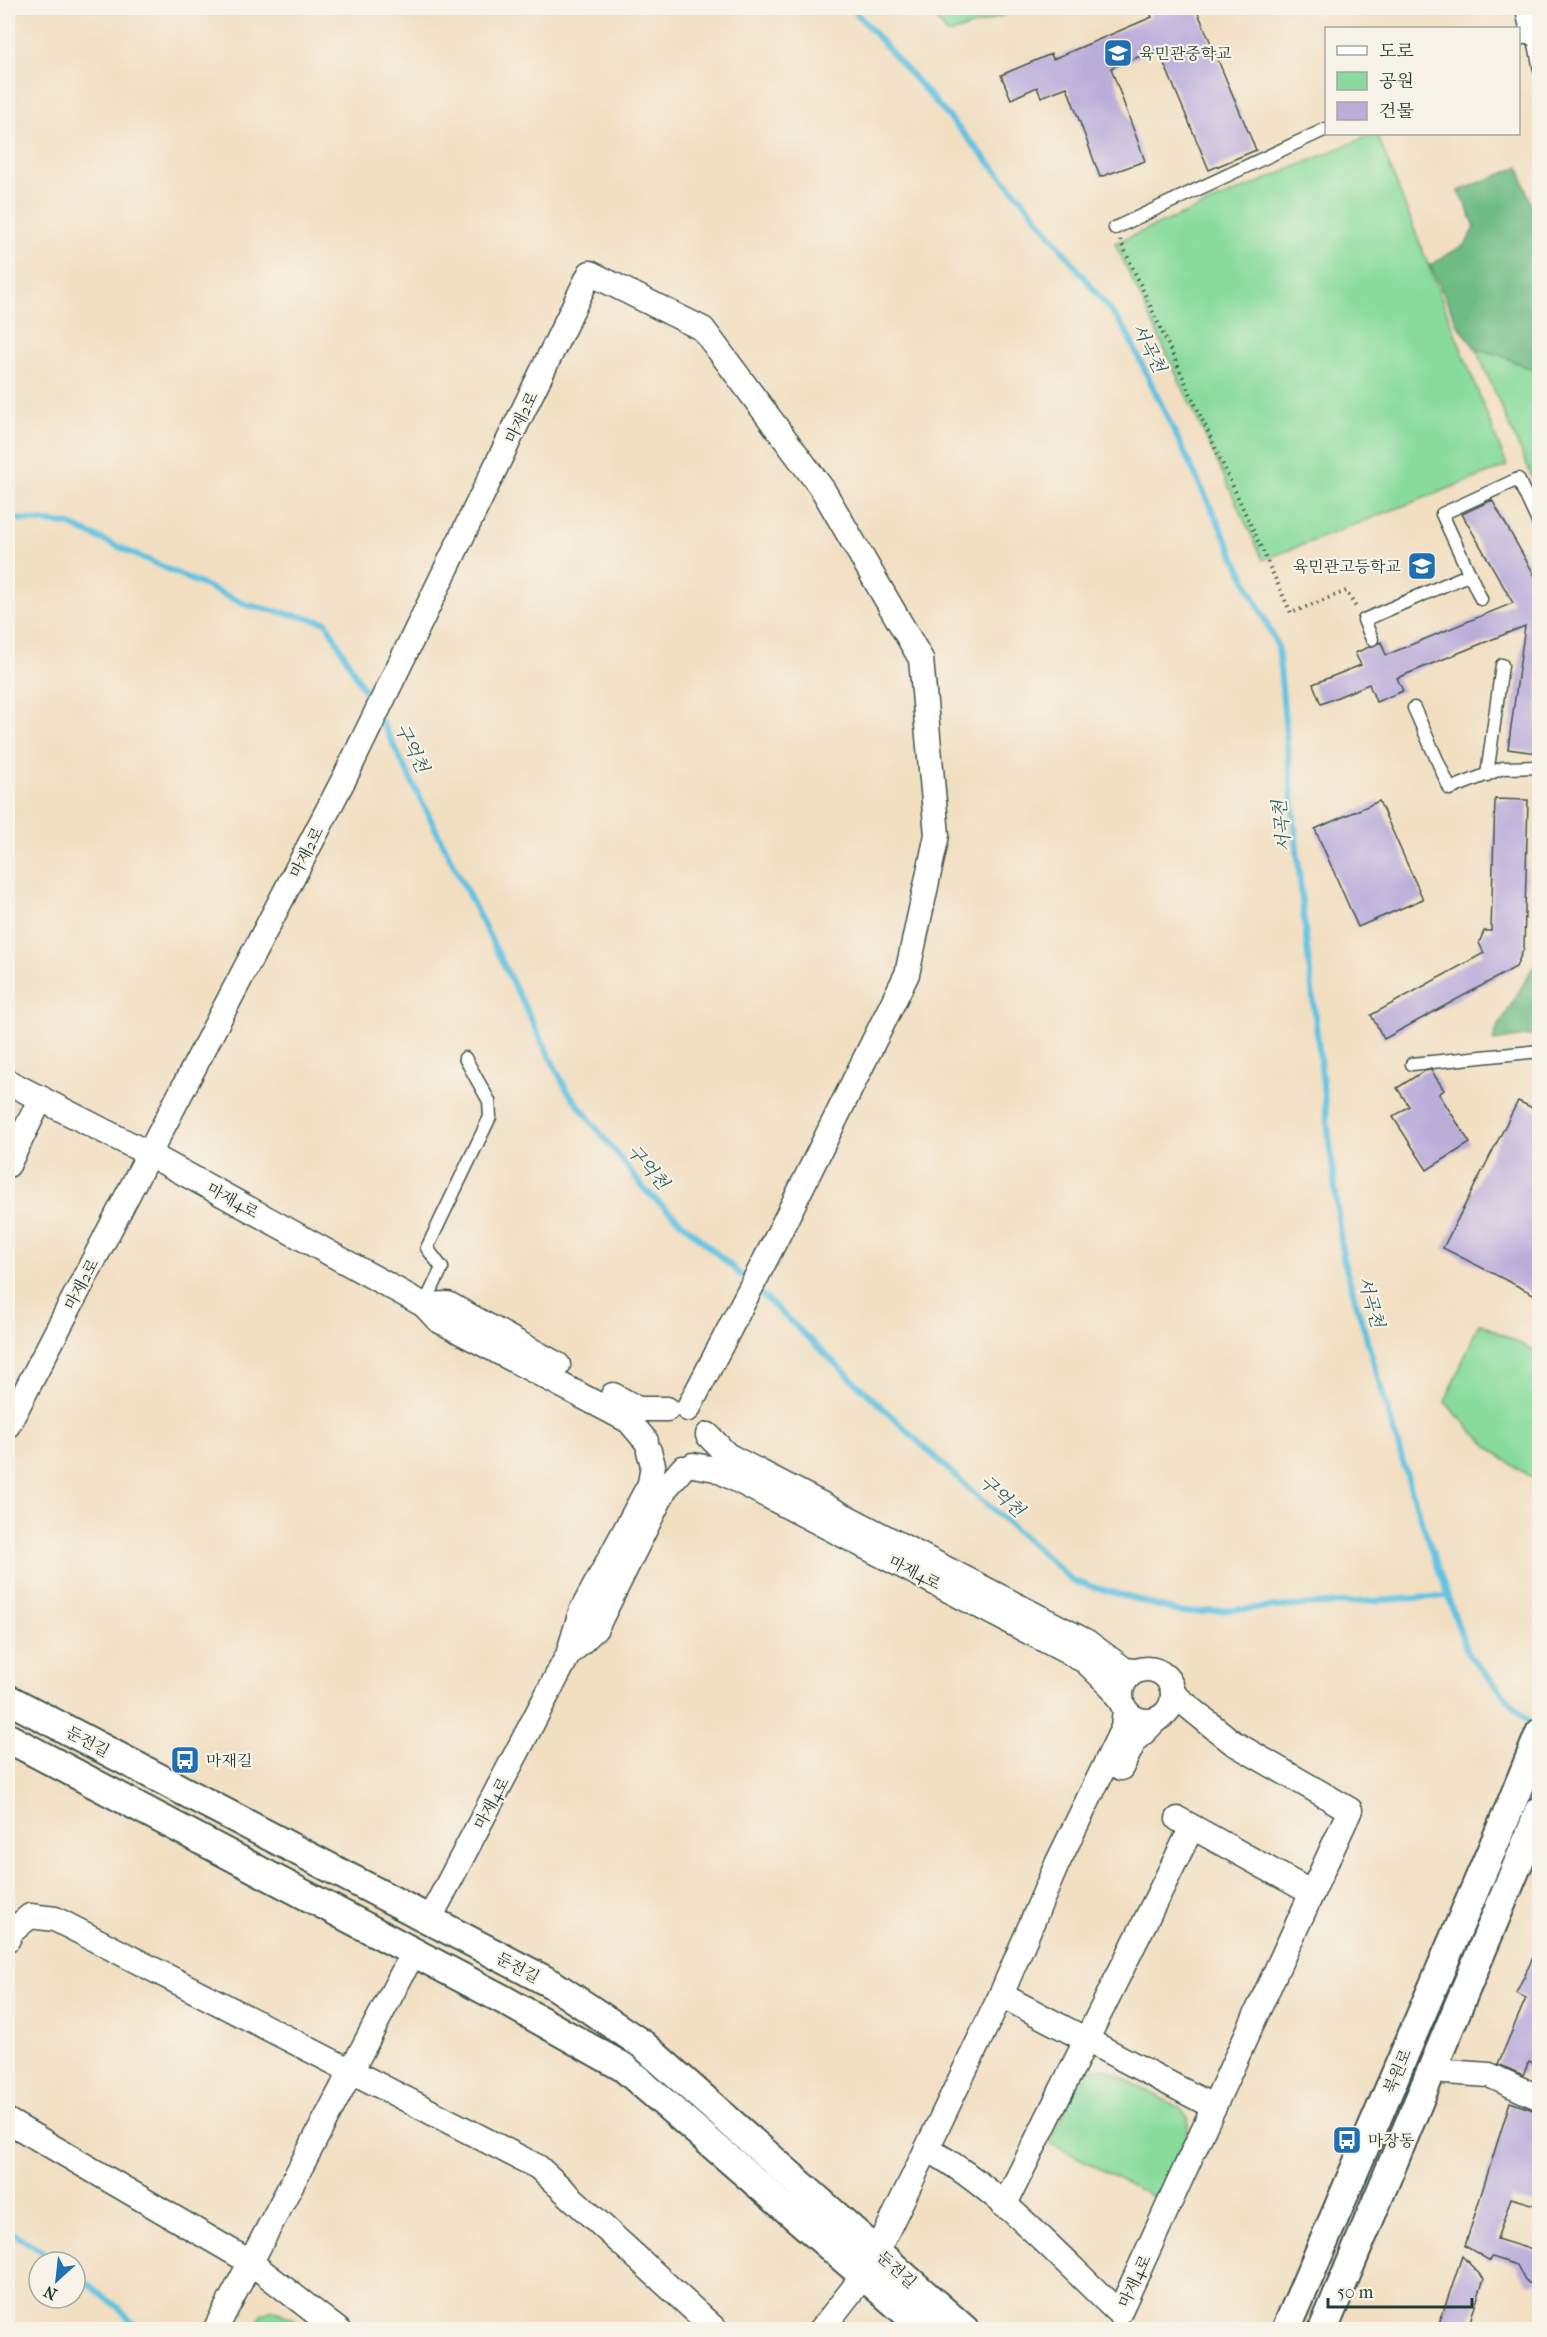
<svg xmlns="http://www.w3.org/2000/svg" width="1547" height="2337" font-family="'IM FELL French Canon','Noto Serif KR',serif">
	<rect width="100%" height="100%" fill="#f7f3e8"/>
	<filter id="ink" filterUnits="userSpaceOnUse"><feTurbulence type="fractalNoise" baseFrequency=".0167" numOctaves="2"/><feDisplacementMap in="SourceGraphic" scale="12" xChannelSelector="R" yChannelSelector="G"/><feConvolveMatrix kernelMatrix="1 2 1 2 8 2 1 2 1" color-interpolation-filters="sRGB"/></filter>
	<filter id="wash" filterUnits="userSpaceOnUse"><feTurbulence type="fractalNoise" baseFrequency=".008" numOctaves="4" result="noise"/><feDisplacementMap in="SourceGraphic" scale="24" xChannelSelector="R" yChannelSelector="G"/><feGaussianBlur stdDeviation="1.35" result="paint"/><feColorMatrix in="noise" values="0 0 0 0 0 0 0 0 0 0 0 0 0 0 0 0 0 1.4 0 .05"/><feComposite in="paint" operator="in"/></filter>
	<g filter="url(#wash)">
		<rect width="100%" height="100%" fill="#f2dfc2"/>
		<g fill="#89db9c" stroke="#548c68" stroke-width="1.5">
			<polygon points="927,8 1025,8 948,34"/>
			<polygon points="1373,134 1377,134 1507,466 1263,560 1115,243"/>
			<polygon points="1476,349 1500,355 1539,373 1539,493"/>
			<path d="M1479,1323L1539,1353V1481C1501,1462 1474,1434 1445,1402Z"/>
			<polygon points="1104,2068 1180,2108 1188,2118 1188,2131 1157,2199 1050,2143 1083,2072"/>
			<polygon points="273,2310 291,2318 306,2329 252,2329 262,2314"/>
		</g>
		<g fill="#6ebb84" stroke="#467c5c" stroke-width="1.5">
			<polygon points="1519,167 1539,231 1539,373 1500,355 1476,349 1457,323 1430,265 1466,244 1475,226 1459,191"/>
			<polygon points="1539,957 1539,1034 1493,1041 1497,1029"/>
		</g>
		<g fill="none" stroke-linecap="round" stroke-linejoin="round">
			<g stroke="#62c2e1" stroke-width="6">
				<polyline points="852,8 1027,205 1125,329 1278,647 1303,912 1343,1258 1413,1496 1468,1654 1527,1720 1537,1725"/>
				<polyline points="8,518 68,524 247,605 326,622 373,706"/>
				<polyline points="381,720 566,1089 645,1190 749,1282"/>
				<polyline points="756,1289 951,1472 1073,1581 1183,1613 1448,1596"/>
				<polyline points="8,2230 59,2262"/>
				<polyline points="75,2274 116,2306 140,2330"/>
			</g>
		</g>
		<g id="blocks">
			<g fill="#bbadda">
				<polygon points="1148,8 1196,8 1256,150 1209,170 1158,49 1111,68 1145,161 1100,177 1067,87 1041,97 1037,87 1011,99 1001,75 1051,54 1053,59 1152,17"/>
				<polygon points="1492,500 1539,583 1537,753 1508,749 1525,626 1397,678 1403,691 1376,702 1369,684 1321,704 1313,684 1361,665 1355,653 1381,642 1386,655 1513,603 1462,514"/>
				<polygon points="1495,799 1528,800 1524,948 1516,967 1384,1039 1371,1015 1484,953 1479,943 1484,931 1491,931"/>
				<polygon points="1379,801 1423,899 1358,927 1315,829"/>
				<polygon points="1431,1070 1444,1090 1439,1094 1470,1143 1427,1170 1393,1117 1409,1106 1397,1088 1424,1071"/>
				<polygon points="1518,1101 1539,1111 1539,1297 1443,1248"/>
				<polygon points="1539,1945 1539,2066 1529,2061 1523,2075 1498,2064 1526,1998 1516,1993"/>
				<polygon points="1510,2102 1539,2112 1539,2206 1511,2198 1497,2239 1536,2251 1539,2258 1539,2280 1531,2284 1525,2281 1517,2265 1492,2257 1490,2261 1465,2246"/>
				<polygon points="1462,2256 1484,2279 1467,2330 1437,2330"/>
			</g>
		</g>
	</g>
	<g filter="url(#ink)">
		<use href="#blocks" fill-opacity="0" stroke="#3f5549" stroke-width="1.5"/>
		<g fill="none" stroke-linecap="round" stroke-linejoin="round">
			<g stroke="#3f5549" stroke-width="15">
				<g id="service">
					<polyline points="1518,40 1533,33 1540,70"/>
					<polyline points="1115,228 1326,129"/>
					<polyline points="1481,599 1442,514 1518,479 1540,526"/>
					<polyline points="1372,639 1364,620 1470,574"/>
					<polyline points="1414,708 1450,789 1503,768 1540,767"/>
					<polyline points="1487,775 1502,665"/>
					<polyline points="1412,1064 1540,1051"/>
					<polyline points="424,1305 442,1268 427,1248 490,1117 489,1101 465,1058"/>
				</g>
			</g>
			<g stroke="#3f5549" stroke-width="27">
				<g id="minor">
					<polyline points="1528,8 1533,33"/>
					<polyline points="8,1082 149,1154 424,1305 438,1320 629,1421 646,1441"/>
					<polyline points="8,1165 41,1098"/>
					<polyline points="424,1305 448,1304 558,1365"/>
					<polyline points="613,1395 638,1409 667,1409"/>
					<polyline points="8,1425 345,777 590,273 703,329 823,490 921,659 937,835 907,974 776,1239 688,1409"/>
					<polyline points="708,1435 727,1455 1087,1642 1125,1670 1134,1671"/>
					<polyline points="693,1465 716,1469 1085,1661 1111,1686 1121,1702"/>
					<polyline points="570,1653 596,1628 665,1489 683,1468"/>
					<circle cx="1147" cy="1695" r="26"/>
					<polyline points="1121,1768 1134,1742 1156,1720"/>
					<polyline points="1178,1819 1312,1893"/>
					<polyline points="429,1920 568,1655 581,1612 650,1484 653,1465 649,1451"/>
					<polyline points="8,1939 11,1932 30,1916 55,1919 538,2167 716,2330"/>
					<polyline points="1001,1995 1214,2107"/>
					<polyline points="1431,2071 1489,2075 1540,2098"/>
					<polyline points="8,2121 250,2262 338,2330"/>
					<path d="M927,2149C996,2186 1062,2260 1119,2313L1350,1810L1232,1742L1173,1694"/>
					<polyline points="1004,2206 1192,1827"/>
					<polyline points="877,2252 1001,1995 1057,1864 1123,1728 1125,1710"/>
					<polyline points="215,2330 413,1953"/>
					<polyline points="821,2330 864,2275"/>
				</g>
			</g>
			<g stroke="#3f5549" stroke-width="32">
				<g id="tertiary">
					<polyline points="8,1699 552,1984 642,2044 965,2330"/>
					<polyline points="8,1738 504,2000 623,2067 926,2330"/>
					<polyline points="1286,2330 1508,1812 1540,1733"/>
					<polyline points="1323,2330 1540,1811"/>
				</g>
			</g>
			<polyline stroke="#3f5549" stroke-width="4" stroke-dasharray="1.5 4.5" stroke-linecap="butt" points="1120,240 1291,613 1346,591 1357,609"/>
			<use href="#service" stroke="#fff" stroke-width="12"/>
			<use href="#minor" stroke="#fff" stroke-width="24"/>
			<use href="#tertiary" stroke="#fff" stroke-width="28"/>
		</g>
	</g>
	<defs>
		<g id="school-square" transform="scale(1.5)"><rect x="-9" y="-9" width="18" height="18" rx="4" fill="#1f6fb2" stroke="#f7f3e8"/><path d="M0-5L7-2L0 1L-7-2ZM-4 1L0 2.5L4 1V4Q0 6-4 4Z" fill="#fff"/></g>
		<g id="bus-square" transform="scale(1.5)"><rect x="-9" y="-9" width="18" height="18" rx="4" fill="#1f6fb2" stroke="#f7f3e8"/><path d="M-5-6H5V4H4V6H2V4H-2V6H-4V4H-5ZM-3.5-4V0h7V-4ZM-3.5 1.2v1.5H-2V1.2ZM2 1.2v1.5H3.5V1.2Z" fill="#fff"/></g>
	</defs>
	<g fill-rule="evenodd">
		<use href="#school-square" x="1118" y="53"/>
		<use href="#school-square" x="1422" y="566"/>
		<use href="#bus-square" x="185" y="1760"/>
		<use href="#bus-square" x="1347" y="2140"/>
	</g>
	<g text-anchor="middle" stroke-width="4.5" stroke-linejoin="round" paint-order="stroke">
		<g font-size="16" fill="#1f3d34" stroke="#f7f3e8" text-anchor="start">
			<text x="1139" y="59">육민관중학교</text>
			<text x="1401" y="572" text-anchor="end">육민관고등학교</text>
			<text x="206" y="1766">마재길</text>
			<text x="1368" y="2146">마장동</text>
		</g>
		<g font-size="16" fill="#1f3d34" stroke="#f7f3e8">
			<text transform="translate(521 417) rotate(-64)" y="6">마재2로</text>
			<text transform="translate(306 852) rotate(-63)" y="6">마재2로</text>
			<text transform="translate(233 1200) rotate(29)" y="6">마재4로</text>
			<text transform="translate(81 1284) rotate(-62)" y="6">마재2로</text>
			<text transform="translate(915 1572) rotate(27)" y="6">마재4로</text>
			<text transform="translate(88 1741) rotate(28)" y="6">둔전길</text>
			<text transform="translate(491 1803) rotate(-62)" y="6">마재4로</text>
			<text transform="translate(518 1967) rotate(28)" y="6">둔전길</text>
			<text transform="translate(1397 2071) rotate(-67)" y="6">북원로</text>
			<text transform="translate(897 2269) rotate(42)" y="6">둔전길</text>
			<text transform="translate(1134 2281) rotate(-65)" y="6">마재4로</text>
		</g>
		<g font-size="18" font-style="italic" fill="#305e5f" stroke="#f7f3e8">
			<text transform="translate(1149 348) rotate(63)" y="6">서곡천</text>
			<text transform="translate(412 748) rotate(63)" y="6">구억천</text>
			<text transform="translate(1282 826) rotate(-96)" y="6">서곡천</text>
			<text transform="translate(648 1167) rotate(49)" y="6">구억천</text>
			<text transform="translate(1371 1302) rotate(74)" y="6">서곡천</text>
			<text transform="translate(1002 1496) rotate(42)" y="6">구억천</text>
		</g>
	</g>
	<rect width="1547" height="2337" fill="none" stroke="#f7f3e8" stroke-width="30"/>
	<rect x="1325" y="27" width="195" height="108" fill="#f7f3e8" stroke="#a1aaa0" stroke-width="1.5"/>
	<rect x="1337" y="46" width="30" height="9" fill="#ffffff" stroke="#a1aaa0" stroke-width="1.5"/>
	<text x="1379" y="57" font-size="18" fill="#1f3d34">도로</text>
	<rect x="1337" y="72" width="30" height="18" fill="#89db9c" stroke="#a1aaa0" stroke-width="1.5"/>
	<text x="1379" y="87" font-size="18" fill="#1f3d34">공원</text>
	<rect x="1337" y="102" width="30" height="18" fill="#bbadda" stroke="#a1aaa0" stroke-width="1.5"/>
	<text x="1379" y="117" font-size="18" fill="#1f3d34">건물</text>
	<g transform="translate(57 2280) rotate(207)"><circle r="28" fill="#f7f3e8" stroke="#a1aaa0" stroke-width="1.5"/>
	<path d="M0-4.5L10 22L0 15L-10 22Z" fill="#1f6fb2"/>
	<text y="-9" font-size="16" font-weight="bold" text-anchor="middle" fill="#1f3d34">N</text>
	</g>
	<path d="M1328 2298v9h144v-9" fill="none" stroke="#1f3d34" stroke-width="3"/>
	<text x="1337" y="2298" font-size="18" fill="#1f3d34" stroke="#f7f3e8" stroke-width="4.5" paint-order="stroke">50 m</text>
</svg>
